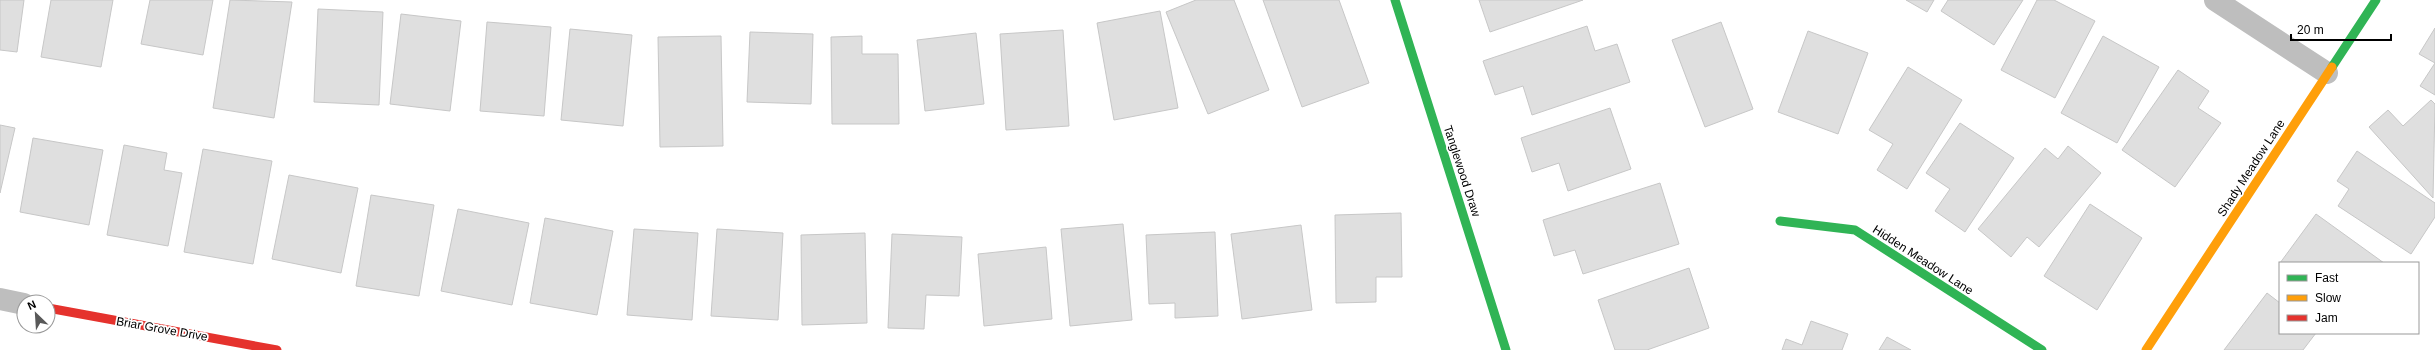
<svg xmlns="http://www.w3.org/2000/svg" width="2435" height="350" font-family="Arial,sans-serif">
	<rect width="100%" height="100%" fill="#fff"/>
	<g fill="#dfdfdf" stroke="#c7c7c7">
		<polygon points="0,0 24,0 17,52 0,50"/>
		<polygon points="51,0 113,0 101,67 41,57"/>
		<polygon points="150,0 213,0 203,55 141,44"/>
		<polygon points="230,0 292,2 274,118 213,108"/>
		<polygon points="1196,0 1234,0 1269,90 1208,114 1166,12"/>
		<polygon points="1263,0 1339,0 1369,83 1302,107"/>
		<polygon points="1479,0 1583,0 1490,32"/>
		<polygon points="1906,0 1934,0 1927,12"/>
		<polygon points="1948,0 2023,0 1994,45 1941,11"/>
		<polygon points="2037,0 2054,0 2095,21 2055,98 2001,70"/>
		<polygon points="318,9 383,12 379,105 314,102"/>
		<polygon points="1160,11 1178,108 1114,120 1097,23"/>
		<polygon points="401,14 461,21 450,111 390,104"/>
		<polygon points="487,22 551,27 544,116 480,111"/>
		<polygon points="1721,22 1753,109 1705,127 1672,40"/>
		<polygon points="1587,26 1595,51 1617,44 1630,82 1532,115 1523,86 1495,95 1483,61"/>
		<polygon points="2435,28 2435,95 2420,86 2435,63 2419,54"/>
		<polygon points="570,29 632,35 623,126 561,120"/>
		<polygon points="1063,30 1069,126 1006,130 1000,34"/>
		<polygon points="1808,31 1868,53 1838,134 1778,112"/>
		<polygon points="750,32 813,34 811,104 747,102"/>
		<polygon points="976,33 984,104 925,111 917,40"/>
		<polygon points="721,36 723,146 660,147 658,37"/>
		<polygon points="862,36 862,54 898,54 899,124 832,124 831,37"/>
		<polygon points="2103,36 2159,67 2117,143 2061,113"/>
		<polygon points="1908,67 1962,100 1907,189 1877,170 1893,144 1869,130"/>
		<polygon points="2178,70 2209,91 2198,108 2221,123 2175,187 2122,150"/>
		<polygon points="2431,100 2435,104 2433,198 2369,127 2388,110 2403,126"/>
		<polygon points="1610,108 1631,169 1568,191 1559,163 1532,172 1521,138"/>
		<polygon points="1960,123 2014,158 1965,232 1935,211 1950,189 1926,173"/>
		<polygon points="0,125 15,128 0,193"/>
		<polygon points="33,138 103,150 89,225 20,212"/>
		<polygon points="124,145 167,153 164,170 182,173 168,246 107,235"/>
		<polygon points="2068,146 2101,173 2039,247 2027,237 2011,257 1978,229 2045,148 2058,159"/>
		<polygon points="203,149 272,161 253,264 184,252"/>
		<polygon points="2357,151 2435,203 2435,217 2411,254 2338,206 2349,189 2337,181"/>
		<polygon points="289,175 358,188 341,273 272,259"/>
		<polygon points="1660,183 1679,244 1583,274 1575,250 1554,256 1543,220"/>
		<polygon points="371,195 434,205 419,296 356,286"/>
		<polygon points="2090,204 2142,238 2097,310 2044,276"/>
		<polygon points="458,209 529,223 512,305 441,291"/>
		<polygon points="1401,213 1402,277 1376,277 1376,302 1336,303 1335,215"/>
		<polygon points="2316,214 2384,263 2280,263"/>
		<polygon points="545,218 613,231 597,315 530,303"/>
		<polygon points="1123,224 1132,320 1070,326 1061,229"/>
		<polygon points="1301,225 1312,310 1242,319 1231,234"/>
		<polygon points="634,229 698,233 692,320 627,315"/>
		<polygon points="717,229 783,233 778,320 711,316"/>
		<polygon points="1215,232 1218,316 1175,318 1175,303 1149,304 1146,235"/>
		<polygon points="865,233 867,323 802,325 801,235"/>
		<polygon points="892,234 962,237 959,296 926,295 924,329 888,328"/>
		<polygon points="1046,247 1052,319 984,326 978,254"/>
		<polygon points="1689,268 1709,328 1647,350 1615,350 1598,300"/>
		<polygon points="2267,293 2280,303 2280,333 2316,333 2303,350 2224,350"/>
		<polygon points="1811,321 1848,334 1842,350 1782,350 1786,339 1802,345"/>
		<polygon points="1887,337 1911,350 1879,350"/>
	</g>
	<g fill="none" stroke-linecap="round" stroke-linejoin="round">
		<g stroke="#bebebe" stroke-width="22">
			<polyline points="2215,0 2327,73"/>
			<polyline points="0,299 24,304"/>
		</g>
		<g stroke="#30b455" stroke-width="9">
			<polyline points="1395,0 1506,350"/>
			<polyline points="2332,67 2376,0"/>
			<polyline points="1780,221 1855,230 2042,350"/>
		</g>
		<polyline stroke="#ff9f0a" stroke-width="9" points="2146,350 2332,67"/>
		<polyline stroke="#e5322d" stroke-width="9" points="48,308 277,350"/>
	</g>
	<g text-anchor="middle" stroke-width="3.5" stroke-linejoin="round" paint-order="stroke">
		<g font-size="12" fill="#000" stroke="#fff">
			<text transform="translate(2251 168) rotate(-57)" y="4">Shady Meadow Lane</text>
			<text transform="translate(1462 171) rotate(72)" y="4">Tanglewood Draw</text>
			<text transform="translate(1923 260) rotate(33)" y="4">Hidden Meadow Lane</text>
			<text transform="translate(162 329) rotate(10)" y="4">Briar Grove Drive</text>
		</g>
	</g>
	<rect x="2279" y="262" width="140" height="72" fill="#ffffff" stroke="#999999"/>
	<rect x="2287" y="275" width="20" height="6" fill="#30b455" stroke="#999999"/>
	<text x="2315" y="282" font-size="12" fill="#000000">Fast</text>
	<rect x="2287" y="295" width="20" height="6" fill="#ff9f0a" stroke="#999999"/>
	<text x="2315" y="302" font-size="12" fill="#000000">Slow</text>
	<rect x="2287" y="315" width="20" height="6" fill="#e5322d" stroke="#999999"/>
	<text x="2315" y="322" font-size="12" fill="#000000">Jam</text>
	<g transform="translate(36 314) rotate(335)"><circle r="19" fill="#ffffff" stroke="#999999"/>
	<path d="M0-3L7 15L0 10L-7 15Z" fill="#595959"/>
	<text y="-6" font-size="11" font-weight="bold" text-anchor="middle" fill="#000000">N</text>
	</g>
	<path d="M2291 34v6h100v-6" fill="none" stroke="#000000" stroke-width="2"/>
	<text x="2297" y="34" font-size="12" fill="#000000" stroke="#ffffff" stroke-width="3" paint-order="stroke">20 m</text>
</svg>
